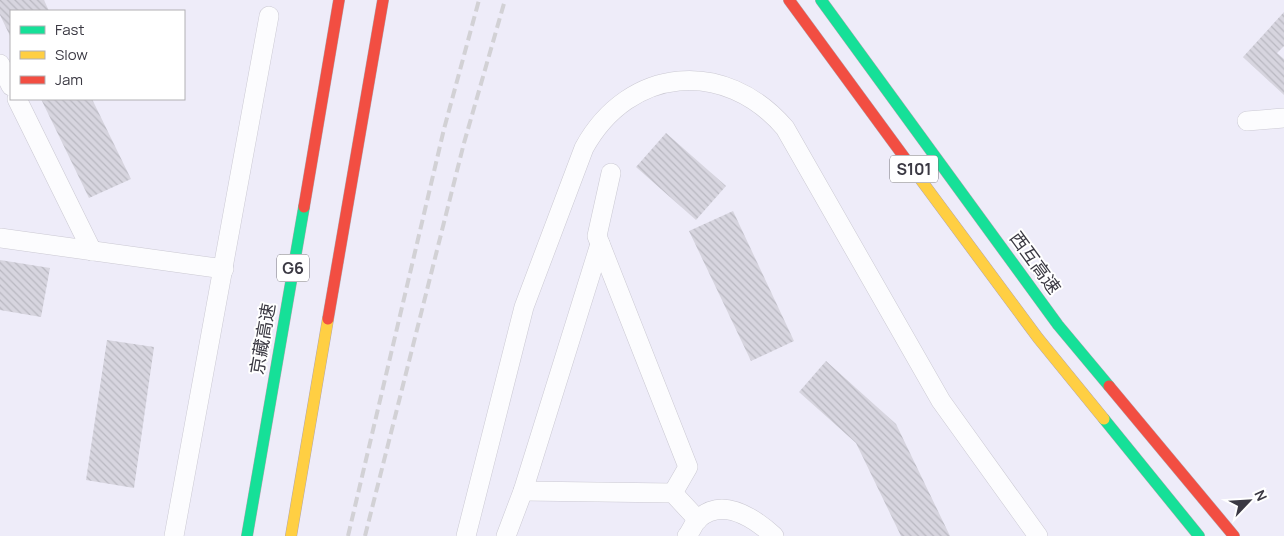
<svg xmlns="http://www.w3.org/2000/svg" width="1284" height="536" font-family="Manrope,'Noto Sans SC',sans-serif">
	<defs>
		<pattern id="building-back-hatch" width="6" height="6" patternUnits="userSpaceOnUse" patternTransform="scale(1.25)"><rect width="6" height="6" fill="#d7d5df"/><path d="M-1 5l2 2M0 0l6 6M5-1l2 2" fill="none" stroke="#b9b8c1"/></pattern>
	</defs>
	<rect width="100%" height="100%" fill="#eeecf9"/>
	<g fill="url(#building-back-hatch)">
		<polygon points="0,0 44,0 49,11 11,11 11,38 0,15"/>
		<polygon points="1284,12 1284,46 1277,53 1284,59 1284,95 1243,57"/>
		<polygon points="41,99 92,99 131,179 89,198"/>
		<polygon points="666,133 726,186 696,220 636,167"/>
		<polygon points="733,211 794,341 751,361 689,231"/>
		<polygon points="0,260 50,268 41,317 0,310"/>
		<polygon points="107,340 154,347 134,488 86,480"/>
		<polygon points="826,361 896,424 950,536 901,536 856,443 799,392"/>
	</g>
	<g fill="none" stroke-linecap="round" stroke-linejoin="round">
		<g stroke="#cbc9d3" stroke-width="20">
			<g id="street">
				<polyline points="0,64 11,86"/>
				<polyline points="17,99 92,251"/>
				<polyline points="1247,121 1284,118"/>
				<polyline points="611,173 597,236 688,467 673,493"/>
				<polyline points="0,238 224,269"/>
				<polyline points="523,491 673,493 698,520"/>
				<polyline points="174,536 269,16"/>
				<path d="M466,536L524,307L584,148C629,66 725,58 785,128L941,401L1038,536"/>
				<polyline points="506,536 523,491 600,244"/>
				<path d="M687,536C691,531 694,523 698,519C723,496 754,518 774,536"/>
			</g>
		</g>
		<g stroke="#b2a6ae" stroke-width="12">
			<g id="fast">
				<polyline points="821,0 1058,325 1109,386"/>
				<polyline points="1104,419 1199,536"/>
				<polyline points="247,536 304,207"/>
			</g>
		</g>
		<g stroke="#b2a6ae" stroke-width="12">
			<g id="slow">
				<polyline points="918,176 1038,338 1104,419"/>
				<polyline points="291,536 328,319"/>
			</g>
		</g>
		<g stroke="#b2a6ae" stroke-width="12">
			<g id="jam">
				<polyline points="789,0 918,176"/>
				<polyline points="304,207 339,0"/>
				<polyline points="328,319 383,0"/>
				<polyline points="1109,386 1234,536"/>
			</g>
		</g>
		<use href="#street" stroke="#fcfcfe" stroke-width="19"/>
		<use href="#fast" stroke="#16e098" stroke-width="11"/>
		<use href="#slow" stroke="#ffcf43" stroke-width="11"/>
		<use href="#jam" stroke="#f24e42" stroke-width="11"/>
		<g stroke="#d2d1d5" stroke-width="4" stroke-dasharray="10 5" stroke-linecap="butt">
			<polyline points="348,536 444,129 479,0"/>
			<polyline points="365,536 464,143 505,0"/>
		</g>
	</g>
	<g text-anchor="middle" stroke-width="4" stroke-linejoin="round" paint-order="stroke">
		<g fill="#fff" stroke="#76747b" stroke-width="1">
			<rect x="890" y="155.5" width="48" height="27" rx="4"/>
			<rect x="277" y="254.5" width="32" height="27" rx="4"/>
		</g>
		<g font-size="16" font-weight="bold" fill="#3b3943">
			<text x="914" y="175">S101</text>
			<text x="293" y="274">G6</text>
		</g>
		<g font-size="18" fill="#3b3943" stroke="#fff">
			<text transform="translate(1035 263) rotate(54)" y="6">西互高速</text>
			<text transform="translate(263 339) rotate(-80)" y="6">京藏高速</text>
		</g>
	</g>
	<rect x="10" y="10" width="175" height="90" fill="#ffffff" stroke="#b1b0b4"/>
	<rect x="20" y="26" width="25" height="8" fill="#16e098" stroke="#b1b0b4"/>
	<text x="55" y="35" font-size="15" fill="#3b3943">Fast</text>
	<rect x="20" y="51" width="25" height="8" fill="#ffcf43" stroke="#b1b0b4"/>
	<text x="55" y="60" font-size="15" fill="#3b3943">Slow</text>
	<rect x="20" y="76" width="25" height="8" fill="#f24e42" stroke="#b1b0b4"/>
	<text x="55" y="85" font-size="15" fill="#3b3943">Jam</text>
	<g transform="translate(1249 501) rotate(65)" stroke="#ffffff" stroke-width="4" paint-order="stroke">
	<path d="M0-4L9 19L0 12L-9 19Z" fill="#3b3943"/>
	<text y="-8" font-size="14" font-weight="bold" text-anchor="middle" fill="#3b3943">N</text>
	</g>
</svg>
